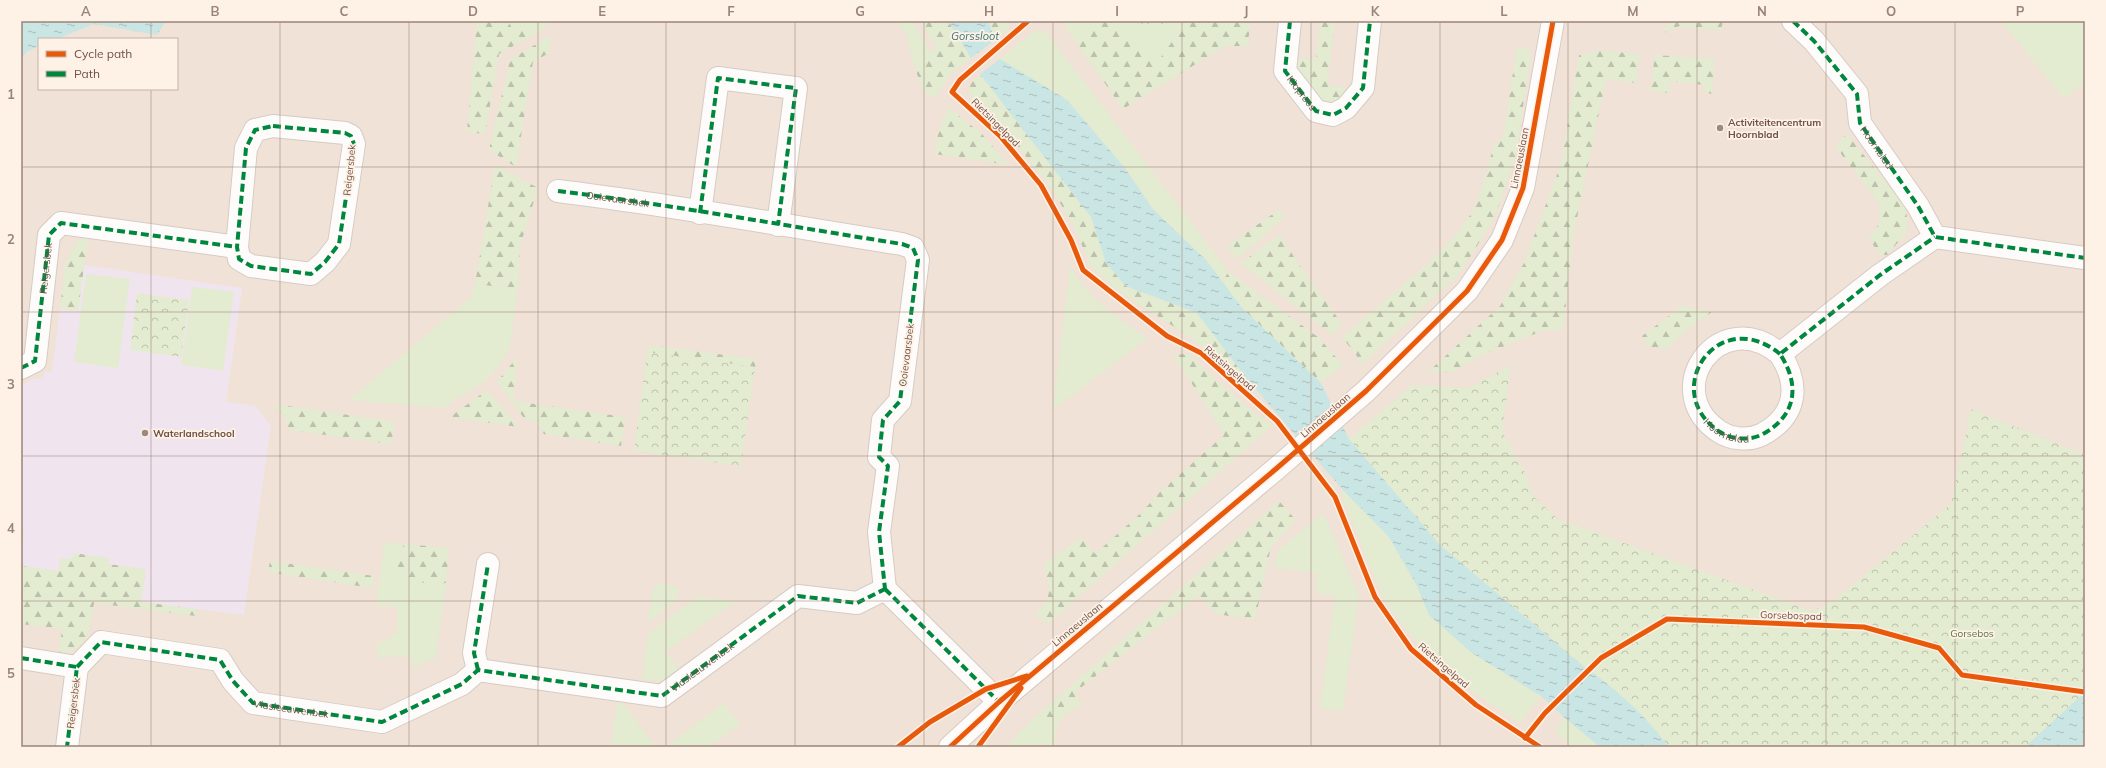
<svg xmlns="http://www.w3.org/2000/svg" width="2106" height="768" font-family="Mulish,sans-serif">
	<defs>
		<pattern id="forest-firs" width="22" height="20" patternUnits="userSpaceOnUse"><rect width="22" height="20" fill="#e3ebd1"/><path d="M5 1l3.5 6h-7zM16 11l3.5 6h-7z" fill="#bcc1ac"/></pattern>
		<pattern id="park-crowns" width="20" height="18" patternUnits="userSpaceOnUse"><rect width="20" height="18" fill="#e3ebd1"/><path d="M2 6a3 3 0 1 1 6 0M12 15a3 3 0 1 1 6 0" fill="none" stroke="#bcc1ac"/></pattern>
		<pattern id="water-ripples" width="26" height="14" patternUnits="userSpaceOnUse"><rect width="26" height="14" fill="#c9e6e4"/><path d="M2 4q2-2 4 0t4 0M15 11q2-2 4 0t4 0" fill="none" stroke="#a8bdbb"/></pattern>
	</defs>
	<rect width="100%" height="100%" fill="#f5eee6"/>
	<path fill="#f0e2d6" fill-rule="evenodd" d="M21,21H2085V747H21ZM39,39H177V89H39Z"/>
	<polygon fill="#f0e5ef" points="84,265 242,288 226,402 256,406 271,426 244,615 141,602 146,569 108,564 109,558 72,560 58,571 21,566 24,528 21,527 21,386 33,379 43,379 44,371 52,372 60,309 78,311"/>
	<g fill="#e3ebd1">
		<polygon points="508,21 552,21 540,31 513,30"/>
		<polygon points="896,21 912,21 931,52 914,65 909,48 909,39"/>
		<polygon points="1062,21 1093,21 1075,41"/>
		<polygon points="1108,21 1135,21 1138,24 1187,21 1156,65"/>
		<polygon points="2001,21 2085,21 2085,82 2064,99"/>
		<polygon points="1035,30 1045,31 1229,272 1222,281 1207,261 1152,208 1125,168 1000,59"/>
		<path d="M1070,266C1091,301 1115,316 1148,338L1053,410Z"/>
		<polygon points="86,274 130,279 118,368 74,362"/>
		<polygon points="475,284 518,289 509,351 488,379 443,408 349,400 471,297"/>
		<polygon points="192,287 234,292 223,371 181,365"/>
		<polygon points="1342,489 1390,537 1417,586 1429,615 1472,653 1541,696 1520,723 1461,684 1434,663 1401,623 1384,600 1341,494"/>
		<polygon points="1323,513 1359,594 1343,711 1320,708 1335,596 1315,593 1317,573 1274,568 1278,550"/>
		<polygon points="384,542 404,544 397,563 401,577 432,585 446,583 436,657 413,668 412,659 399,655 378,659 377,642 384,642 397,632 398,607 376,605"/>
		<polygon points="661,583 678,588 677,600 648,623 652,589"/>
		<polygon points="698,596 736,601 666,652 680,671 666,681 642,679 648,634"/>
		<polygon points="617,702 623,703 656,747 611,747"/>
		<polygon points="723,703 741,724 709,747 666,747"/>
		<polygon points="1565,718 1599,745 1600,747 1572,747 1555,731"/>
		<polygon points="1032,720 1058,721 1054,747 1006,747"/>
	</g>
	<g fill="url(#forest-firs)">
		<polygon points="477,21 508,21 513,30 540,31 499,54 485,134 467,132"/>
		<polygon points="919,21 948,21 971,58 951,74 935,98 923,91 914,65 937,48"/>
		<polygon points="988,21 1009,21 1009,28 995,40"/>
		<polygon points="1093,21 1108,21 1156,64 1187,21 1250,21 1248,46 1225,46 1123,109 1075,41"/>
		<path d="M1320,21H1335L1327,85L1351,88L1342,98L1328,104C1313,93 1296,76 1293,58L1316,60Z"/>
		<polygon points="1671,21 1723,21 1721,30 1679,26 1662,34"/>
		<polygon points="551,35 549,53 533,62 516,167 489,150 510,60"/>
		<polygon points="1517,47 1531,50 1516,156 1494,219 1460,273 1363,364 1342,337 1430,262 1459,231 1474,210 1488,169 1493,147 1503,138"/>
		<polygon points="1603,50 1640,55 1636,83 1606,79 1574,232 1563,330 1545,330 1477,357 1454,372 1428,372 1500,306 1524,263 1561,164 1579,55"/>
		<polygon points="1655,55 1715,59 1712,94 1703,92 1704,85 1670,81 1669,93 1650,91"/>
		<polygon points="980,74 1091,217 1106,263 1126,286 1197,313 1247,379 1240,378 1196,341 1119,291 1091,267 1073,224 1046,180 1004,131 976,105 968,91 971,83"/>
		<polygon points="948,107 982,134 1009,165 934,154 939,130"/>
		<polygon points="1847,134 1906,208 1908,231 1887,255 1880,255 1869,239 1880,222 1878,202 1835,146"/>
		<polygon points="495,165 538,188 520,246 518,289 475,284"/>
		<polygon points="1280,209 1284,218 1237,259 1227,246"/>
		<polygon points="1280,234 1294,257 1342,324 1332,335 1241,263"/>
		<polygon points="88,239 78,311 60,309 66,260 78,240"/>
		<polygon points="1229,272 1318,337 1343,365 1321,383 1242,308 1222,281"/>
		<polygon points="1682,306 1712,312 1687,329 1667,350 1649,346 1642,336"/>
		<polygon points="649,345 756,359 755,367 647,352"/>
		<path d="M1188,354L1250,410L1273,425L1048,624L1035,614C1053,599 1051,587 1043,566L1061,551L1082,538L1095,554L1141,513L1160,492L1224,435L1189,379L1171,355Z"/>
		<polygon points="518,356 513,401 625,417 621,446 544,434 537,423 524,418 497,382"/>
		<polygon points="487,390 519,427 450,417"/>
		<polygon points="274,404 395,422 391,444 289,430 286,419"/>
		<polygon points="1279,501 1296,520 1271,547 1255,620 1216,614 1198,596 1074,693 1082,703 1058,721 1032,720"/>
		<polygon points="404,544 449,548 446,583 432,585 401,577 397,563"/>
		<path d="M73,553L109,558L108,564L146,569L141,602L198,609L196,616L94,603C90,627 90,650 59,653L62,629L21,624V566L58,571L60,558L72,559Z"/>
		<polygon points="270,561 374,576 372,588 268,572"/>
	</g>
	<g fill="url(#park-crowns)">
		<polygon points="1135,21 1169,21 1160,27 1149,27"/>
		<polygon points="137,293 189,300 181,357 130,350"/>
		<polygon points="647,352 755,367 741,466 634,451"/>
		<path d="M1511,365L1502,431L1524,471L1533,496L1558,519L1812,611L1832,602L1951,504L1971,409L2085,455V747H1669C1645,715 1615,688 1582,665L1440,545L1349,439L1412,385L1468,388Z"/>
	</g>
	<g fill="url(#water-ripples)">
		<polygon points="21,21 193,21 166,21 157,35 94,24 57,39 39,39 39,46 28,51 21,58"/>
		<polygon points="948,21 988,21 995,40 971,58"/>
		<path d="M1000,59L1067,100L1125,168L1152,208L1207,261L1242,308L1321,383L1349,439L1440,545L1582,665C1615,688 1645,715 1669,747H1600L1565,718L1541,696L1472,653L1429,615L1417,586L1389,537L1342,489L1247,379L1197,313L1126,286L1106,263L1091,217L980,74Z"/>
		<polygon points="2085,692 2085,747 2025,747"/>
	</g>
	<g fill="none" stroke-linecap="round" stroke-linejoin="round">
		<g stroke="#d6cbc4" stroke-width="24">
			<g id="minor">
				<polyline points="1290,21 1285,71 1316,111 1333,115 1346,108 1363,88 1370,21"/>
				<polyline points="1793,21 1814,41 1857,94 1860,123 1918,206 1935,237 2085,258"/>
				<polygon points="273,126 345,133 351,136 354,144 339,244 325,262 311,274 251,266 239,259 237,247 246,148 255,130"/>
				<path id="s1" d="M558,191C673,205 787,226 902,244L913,248L918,260L900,401L883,420L879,457L888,466L879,532L885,589"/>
				<polyline points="700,213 718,78 787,87 796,88 778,225"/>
				<path d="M1780,354C1718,303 1658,392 1720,432C1731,439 1748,441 1761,435C1796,417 1801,386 1780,354L1880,275L1935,237"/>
				<path id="s2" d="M21,368L35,361L49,235L61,223L237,247"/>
				<polyline points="885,589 999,702"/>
				<polyline points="21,658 77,667 67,747"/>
				<path id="s3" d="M77,667L101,642L220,660L233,681L253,703L382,722L462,684L478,670L662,696L798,596L857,603L885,589"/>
				<polyline points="478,670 474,653 488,564"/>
			</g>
		</g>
		<g stroke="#d6cbc4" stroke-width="24">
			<polyline id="tertiary" points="950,747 999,702 1277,468 1366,391 1467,291 1502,240 1523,188 1553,21"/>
		</g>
		<use href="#minor" stroke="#fefcfb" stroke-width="22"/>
		<use href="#tertiary" stroke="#fefcfb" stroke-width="22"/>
		<g stroke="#00873e" stroke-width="4" stroke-dasharray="8 4" stroke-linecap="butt">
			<path id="s4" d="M1290,21L1285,71L1316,111L1333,115L1346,108L1363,88L1370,21"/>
			<path id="s5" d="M1793,21L1814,41L1857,94L1860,123L1918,206L1935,237L2085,258"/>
			<polygon points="273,126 345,133 351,136 354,144 339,244 325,262 311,274 251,266 239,259 237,247 246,148 255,130"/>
			<path d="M558,191C673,205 787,226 902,244L913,248L918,260L900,401L883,420L879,457L888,466L879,532L885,589"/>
			<polyline points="700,213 718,78 787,87 796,88 778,225"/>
			<path id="s6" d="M1780,354C1718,303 1658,392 1720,432C1731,439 1748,441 1761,435C1796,417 1801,386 1780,354L1880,275L1935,237"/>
			<polyline points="21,368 35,361 49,235 61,223 237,247"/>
			<polyline points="885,589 999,702"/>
			<polyline points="21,658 77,667 67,747"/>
			<polyline points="77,667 101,642 220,660 233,681 253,703 382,722 462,684 478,670 662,696 798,596 857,603 885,589"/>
			<polyline points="478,670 474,653 488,564"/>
		</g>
		<g stroke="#fef2e6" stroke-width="8">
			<g id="cycleway">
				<polyline points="1028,21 960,80 952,92 1000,136 1041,185 1071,240 1083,270 1167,336 1201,353 1277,421 1335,497 1375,597 1411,649 1476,705 1540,747"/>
				<polyline points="1525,738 1545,713 1601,658 1667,619 1864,627 1939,648 1962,675 2085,692"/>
				<polyline points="898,747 930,722 986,689 1027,676"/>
				<polyline points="950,747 999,702 1277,468 1366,391 1467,291 1502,240 1523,188 1553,21"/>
				<polyline points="978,747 1021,688"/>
			</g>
		</g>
		<use href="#cycleway" stroke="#e8590c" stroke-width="5"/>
	</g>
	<path fill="none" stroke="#9a847a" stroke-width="1" stroke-opacity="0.55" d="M151,21V39M280,21V747M409,21V747M538,21V747M666,21V747M795,21V747M924,21V747M1053,21V747M1182,21V747M1311,21V747M1440,21V747M1568,21V747M1697,21V747M1826,21V747M1955,21V747M151,89V747M21,167H2085M21,312H2085M21,456H2085M21,601H2085"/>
	<g fill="#9f897f" stroke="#fef2e6" stroke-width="1.5">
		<circle cx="1720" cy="128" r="4"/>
		<circle cx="145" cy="433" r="4"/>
	</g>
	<g text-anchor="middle" stroke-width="3.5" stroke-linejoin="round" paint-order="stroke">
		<g font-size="10" fill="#715248" stroke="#fef2e6">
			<text dy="4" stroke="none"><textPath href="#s4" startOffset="78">Klaproos</textPath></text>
			<text transform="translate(996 122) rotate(45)" y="4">Rietsingelpad</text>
			<text dy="4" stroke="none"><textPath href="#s5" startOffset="156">Hoornblad</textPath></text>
			<text transform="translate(1519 158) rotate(-79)" y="4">Linnaeuslaan</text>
			<text transform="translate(349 170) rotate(-84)" y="4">Reigersbek</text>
			<text dy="4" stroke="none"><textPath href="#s1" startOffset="60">Ooievaarsbek</textPath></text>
			<text dy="4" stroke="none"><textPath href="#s2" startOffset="109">Reigersbek</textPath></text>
			<text transform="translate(906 355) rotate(-83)" y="4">Ooievaarsbek</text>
			<text transform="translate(1230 368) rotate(41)" y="4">Rietsingelpad</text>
			<text transform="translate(1325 415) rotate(-41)" y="4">Linnaeuslaan</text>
			<text dy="4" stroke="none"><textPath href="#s6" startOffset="177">Hoornblad</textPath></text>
			<text transform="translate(1791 615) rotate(2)" y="4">Gorsebospad</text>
			<text transform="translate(1077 624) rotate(-40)" y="4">Linnaeuslaan</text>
			<text transform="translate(1444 665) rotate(41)" y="4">Rietsingelpad</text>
			<text dy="4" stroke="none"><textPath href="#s3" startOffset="685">Vlasleeuwenbek</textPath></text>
			<text transform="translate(73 703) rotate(-83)" y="4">Reigersbek</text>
			<text dy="4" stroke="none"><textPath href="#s3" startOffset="248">Vlasleeuwenbek</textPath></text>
		</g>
		<g font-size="10" font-weight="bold" fill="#715248" stroke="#fef2e6" text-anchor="start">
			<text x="1728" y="126">Activiteitencentrum<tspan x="1728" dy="12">Hoornblad</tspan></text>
			<text x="153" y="437">Waterlandschool</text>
		</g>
		<g font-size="10" fill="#567741" stroke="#fef2e6">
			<text x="1972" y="637">Gorsebos</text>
		</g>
		<g font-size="11" font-style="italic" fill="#3d7376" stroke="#fef2e6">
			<text x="975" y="40">Gorssloot</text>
		</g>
	</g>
	<rect width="2106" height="768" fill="none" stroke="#fef2e6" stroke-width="44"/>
	<rect x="38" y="38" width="140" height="52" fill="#fef2e6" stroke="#c6b2a7"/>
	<rect x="46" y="51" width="20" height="6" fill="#e8590c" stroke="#c6b2a7"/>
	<text x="74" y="58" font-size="12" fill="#715248">Cycle path</text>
	<rect x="46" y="71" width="20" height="6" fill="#00873e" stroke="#c6b2a7"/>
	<text x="74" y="78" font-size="12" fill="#715248">Path</text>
	<rect x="22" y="22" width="2062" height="724" fill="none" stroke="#9a847a" stroke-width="1.5"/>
	<g font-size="13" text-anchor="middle" font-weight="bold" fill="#9a847a">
		<text x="86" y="16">A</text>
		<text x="215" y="16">B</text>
		<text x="344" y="16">C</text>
		<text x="473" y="16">D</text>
		<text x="602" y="16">E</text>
		<text x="731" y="16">F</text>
		<text x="860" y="16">G</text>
		<text x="989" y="16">H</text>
		<text x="1117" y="16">I</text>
		<text x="1246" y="16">J</text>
		<text x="1375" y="16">K</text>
		<text x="1504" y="16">L</text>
		<text x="1633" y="16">M</text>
		<text x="1762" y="16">N</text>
		<text x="1891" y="16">O</text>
		<text x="2020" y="16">P</text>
		<text x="11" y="99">1</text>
		<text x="11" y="244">2</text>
		<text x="11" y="389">3</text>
		<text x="11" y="533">4</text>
		<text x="11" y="678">5</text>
	</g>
</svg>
